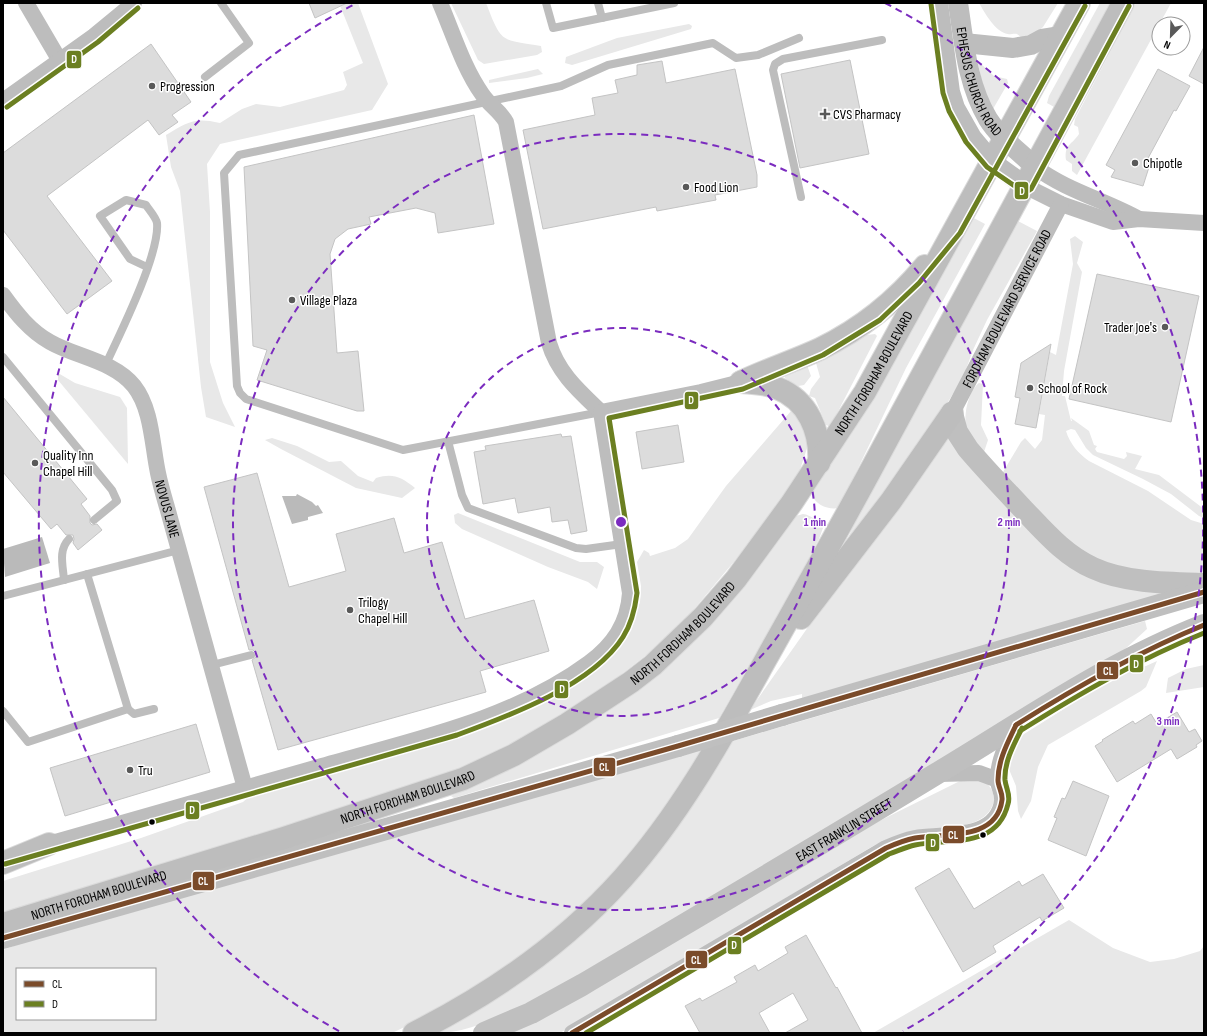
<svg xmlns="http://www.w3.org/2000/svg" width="1207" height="1036" font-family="'Sofia Sans Condensed',sans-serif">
	<rect width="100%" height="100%" fill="#fff"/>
	<g fill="#e8e8e8" fill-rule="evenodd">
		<path d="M339,3H358L388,84L372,110L220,144L207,164L210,212V362L223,403L235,427L206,417L201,387L180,191L171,167L166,135C188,122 194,117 220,123L242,109L256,104L280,107L344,90L347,85L343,72L363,63Z"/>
		<path d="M451,3H486C502,44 500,39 541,46L542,52L537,55L484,64L478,60Z"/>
		<path d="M979,3H1058L1043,27L1030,38L1021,37L1017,34C1014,33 1010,35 1008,34C995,32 985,13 979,3Z"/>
		<polygon points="1100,3 1115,3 1056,108 1047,103 1049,96"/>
		<path d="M1136,3H1171L1077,175L1072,171V164L1066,160C1064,144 1072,145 1079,134L1078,127L1074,125L1075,119Z"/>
		<polygon points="689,24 692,26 691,29 572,65 565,63 566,57 617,38"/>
		<polygon points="980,63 994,76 1007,79 1008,83 993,109 985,95 978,64"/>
		<polygon points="538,69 543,74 527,78 489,83 489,80"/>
		<path d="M972,217L985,224L906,368L839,508C828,510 816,505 812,495L813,489C872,402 924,311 972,217Z"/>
		<polygon points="1016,220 1037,231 987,320 973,350 964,375 956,389 928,434 846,543 861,507"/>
		<path d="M1075,236L1083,242L1077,263L1082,272L1064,371L1062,396H1065L1071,421H1072L1071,418L1089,431L1094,445L1097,446L1095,449L1097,452L1124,459L1127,456L1126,452L1142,456L1135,469L1159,475L1204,509V518L1199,516L1171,494L1143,479L1093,455L1086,448L1075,430L1071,429L1066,431C1070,444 1078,453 1089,461L1148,491L1191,520L1204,524V576H1164L1086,559L1000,477L1021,442L1025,438L1035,449L1042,440L1045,415L1039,414L1050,352L1056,355L1073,264L1070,239Z"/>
		<polygon points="875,334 877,336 832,423 829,426 826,425 815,398 809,396 811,389 820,377 816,363 821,358 825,359 859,336"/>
		<polygon points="807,365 811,376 804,385 798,386 785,378 784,375 794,368 796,372 798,371 796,367"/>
		<polygon points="58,373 75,383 120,397 127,408 128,464 58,380"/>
		<path d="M979,383L983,384L981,425L988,440L984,452C980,448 973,444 970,439C961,425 966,393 979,383Z"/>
		<polygon points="791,411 795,411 808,439 807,448 798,476 752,540 685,620 654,649 605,687 533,733 459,772 3,917 3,881 141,838 243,802 252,794 490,724 536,705 579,680 606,660 622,644 628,635 640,602 641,586 637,562 644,550 649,553 650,556 675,548 688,539 726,486"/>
		<polygon points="944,433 1043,540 1161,591 1160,595 802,699 802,694 771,701 750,710"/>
		<path d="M272,438L297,446L329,462L341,461L358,476L373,482L376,478C393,473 401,477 415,488L402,498L356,488L281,449L265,440Z"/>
		<polygon points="458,513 580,562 597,562 604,567 597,589 588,582 548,567 462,529 455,523 454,515"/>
		<path d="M803,514C811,515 818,521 823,528L819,539L785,603L719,718L454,798L451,796L472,787L581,727L792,517Z"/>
		<path d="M1145,621L1147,629L1123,651L803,843L529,1004C500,1016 469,1033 437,1033L685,816L733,741Z"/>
		<polygon points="1157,661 1146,687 1141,691 1048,745 1038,767 1031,801 1021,819 1018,811 1016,786 1008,767 1016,742 1024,734 1126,670 1146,666"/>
		<polygon points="1204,665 1204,687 1166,693 1168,678 1186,669"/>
		<path d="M702,749C690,769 680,790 666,809C607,889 541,948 456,998C435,1011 414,1023 392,1033H3V950L30,940ZM17,969H155V1019H17Z"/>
		<path d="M966,778L986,782C992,789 996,796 993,804C984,832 937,826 913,831C898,834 886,840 873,846L560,1033H509L853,834Z"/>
		<polygon points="1069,920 1113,948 1150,962 1174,959 1200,951 1204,946 1204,1033 873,1033"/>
	</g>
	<g fill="#bababa">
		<polygon points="297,494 312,502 316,506 318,505 323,513 308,517 308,520 292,524 282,496 296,496"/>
		<polygon points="42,537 50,563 5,577 3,549"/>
	</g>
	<g fill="#dcdcdc" stroke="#c4c4c4">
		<polygon points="309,3 347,3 315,18"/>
		<polygon points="151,44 191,102 172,115 178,122 159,135 148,120 47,196 112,281 67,314 3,230 3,153"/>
		<polygon points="1204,47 1204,84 1189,76"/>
		<polygon points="850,60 869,154 800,168 781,74"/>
		<polygon points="662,61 666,83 735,69 757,175 757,187 715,195 716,200 657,211 656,207 543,229 523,130 595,115 592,98 618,93 615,80 637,75 637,65"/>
		<polygon points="1158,69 1190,86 1176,111 1174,110 1146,162 1150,164 1143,186 1111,177 1115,170 1106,165"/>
		<polygon points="474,115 494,224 438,233 435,213 416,208 369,217 371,224 348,229 335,239 330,254 337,353 358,351 364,411 357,411 257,380 267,350 253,346 244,167"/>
		<polygon points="1097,274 1199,296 1171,422 1069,399"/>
		<polygon points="1051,344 1036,428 1015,424 1020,398 1015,397 1021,363"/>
		<polygon points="3,397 87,499 81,504 90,516 90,523 92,525 97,524 102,530 78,550 73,543 74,539 73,535 66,535 57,524 51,529 3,472"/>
		<polygon points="678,425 684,462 642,469 636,432"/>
		<polygon points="561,434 562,437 571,436 587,531 571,534 568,520 552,522 550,507 518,513 515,498 483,504 474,452 486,450 485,446"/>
		<polygon points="257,473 289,587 346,571 336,534 394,518 404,553 442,542 465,619 534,600 549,651 480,671 486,692 278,750 252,660 256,657 256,653 253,650 249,650 204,487"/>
		<polygon points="1177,712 1189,732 1195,729 1202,741 1196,745 1197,747 1177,759 1171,749 1117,782 1095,746 1103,741 1102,740 1133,721 1135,724 1151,714 1157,724"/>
		<polygon points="196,724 210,772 65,816 50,768"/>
		<polygon points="1073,781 1109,796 1086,856 1048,840 1057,818 1054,817 1062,798 1065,799"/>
		<polygon points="949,868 974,909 1019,881 1022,886 1043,874 1064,908 1042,921 1040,917 993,946 996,952 963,972 915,888"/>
		<polygon points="806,935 836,988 837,987 862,1033 785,1033 808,1020 793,993 759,1013 770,1033 700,1033 685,1006 700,998 702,1001 737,982 734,977 755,965 758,971 788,953 785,947"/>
	</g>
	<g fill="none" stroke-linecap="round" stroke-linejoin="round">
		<g stroke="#dbdbdb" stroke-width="24">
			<g id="trunk">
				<path d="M741,382C766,370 794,361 820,349C861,329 896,301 925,266"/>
				<path d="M741,382C752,383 766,383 777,388C808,400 821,432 819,463"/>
				<polyline points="801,618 891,501 952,413"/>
				<polyline points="3,863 49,844"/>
				<path id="s5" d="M3,924L284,838L463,779L514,755L567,724L631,682L653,665L703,617L736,579L791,504L865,392L1079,3"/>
				<path d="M414,1033C491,994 565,943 623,878C682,812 723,736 766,659C804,591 843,522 880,453C961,303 1043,153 1123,3"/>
			</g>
		</g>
		<g stroke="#bdbdbd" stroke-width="8">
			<polyline points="546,3 553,28 674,3"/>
			<polyline points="598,3 602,18"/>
			<polyline points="205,77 249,43 221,3"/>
			<polyline points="801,197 773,70 775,64 783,59 882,40"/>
			<polyline points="3,357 112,490 117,501 94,520"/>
			<path d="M105,366C119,336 160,254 157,223C156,217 149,210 146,205L126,200L100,216L130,259L147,267"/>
			<polyline points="601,412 403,450 246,399 240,393 237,386 224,173 239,155 561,86 608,65 713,43 736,58 758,55 799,38"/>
			<polyline points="448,441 462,495 468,508 576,548 586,549 622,544"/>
			<path d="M64,580C63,566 58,550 69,539"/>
			<polyline points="3,596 179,550"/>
			<polyline points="212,665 251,655"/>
			<polyline points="128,709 134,714 154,709"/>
			<polyline points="3,711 28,742 128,709 87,574"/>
		</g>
		<g stroke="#bdbdbd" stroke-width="16">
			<polyline points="26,3 60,61"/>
			<path d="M440,3C453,33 463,67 482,94C489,105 500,111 506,122L549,343C558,373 579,391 601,412"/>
			<polyline points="3,101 94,36 134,3"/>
			<path d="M1035,167C1067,191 1105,200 1139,219"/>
			<polyline points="1025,186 1061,204 1113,222 1139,219 1204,223"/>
			<path id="s1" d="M3,295C16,313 30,331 50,342C76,357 114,361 134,386C152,409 152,445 158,473C161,488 166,503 170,518L245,788"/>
			<polyline points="601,412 701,392 741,382"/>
			<path id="s2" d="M952,413L1061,204"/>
			<polyline points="939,774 979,773 998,780"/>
			<path d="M38,847C133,820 227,793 322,766C412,740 512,720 589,663C613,645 628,624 630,593L601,412"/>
			<path d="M572,1033L886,848C895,844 905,840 915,838C943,833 997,841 1002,801C1003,793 998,787 998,780C997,762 1008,741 1016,725"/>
		</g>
		<g stroke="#bdbdbd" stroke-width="20">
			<polyline points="938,3 950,92 955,108 972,138 992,162 1025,186"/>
			<path id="s3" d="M958,3C964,42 967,84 988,119C999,137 1020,152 1035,167"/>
			<polyline points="964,43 1013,48 1031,45 1042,39 1061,36"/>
		</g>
		<g stroke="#bfbfbf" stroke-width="22">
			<path d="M952,413L957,432L968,449C985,469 1004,489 1022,508C1044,531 1064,555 1093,568C1125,583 1170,583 1204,584"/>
			<polyline points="782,715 1204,592"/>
			<polyline points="3,938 678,746"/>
			<path id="s4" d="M484,1033L531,1013L582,985C700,915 818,846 936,774C1023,722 1108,662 1204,625"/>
		</g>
		<use href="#trunk" stroke="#bdbdbd" stroke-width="22"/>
		<polyline stroke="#bfbfbf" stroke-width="22" points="678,746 782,715"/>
		<g stroke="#fff" stroke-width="8">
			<g id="bus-1">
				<path d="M1016,725C1076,687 1138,652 1204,625"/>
				<polyline points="3,938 678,746 1204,592"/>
				<path d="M572,1033L886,848C895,844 905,840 915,838C944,833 997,841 1002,800C1003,793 998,787 998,780C998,760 1008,742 1016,725"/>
			</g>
		</g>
		<g stroke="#fff" stroke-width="8">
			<g id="bus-2">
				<polyline points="931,4 943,93 949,111 966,142 987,167 1025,193 1031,189 1129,6"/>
				<polyline points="7,107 98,42 138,8"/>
				<path d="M1020,731C1079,694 1139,659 1204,633"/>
				<path d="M5,864L457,735C509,716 593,685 623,637C632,623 635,609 637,593L609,418L743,389L823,355L880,320L919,283L960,233L1085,6"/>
				<path d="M586,1033L889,854C898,851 906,847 915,845C950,838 997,849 1008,804C1011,795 1006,789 1005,780C1004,762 1014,744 1022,728"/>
			</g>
		</g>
		<use href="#bus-1" stroke="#7a4b2a" stroke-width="5"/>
		<use href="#bus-2" stroke="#6b7f21" stroke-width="5"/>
	</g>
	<g fill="none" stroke="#7b2cbf" stroke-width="2" stroke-dasharray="7 5">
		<circle cx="621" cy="522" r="194"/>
		<circle cx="621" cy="522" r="388"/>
		<path d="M339 1031A582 582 0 0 1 357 3M885 3A582 582 0 0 1 903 1031"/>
	</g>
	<g fill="#595959" stroke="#fff" stroke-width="1.5">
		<circle cx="152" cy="86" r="4"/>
		<path d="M823 108h4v4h4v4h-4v4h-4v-4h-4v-4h4z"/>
		<circle cx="1135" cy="163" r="4"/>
		<circle cx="686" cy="187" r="4"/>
		<circle cx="292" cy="300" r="4"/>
		<circle cx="1165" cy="327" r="4"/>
		<circle cx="1030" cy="388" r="4"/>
		<circle cx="35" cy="463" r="4"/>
		<circle cx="350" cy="610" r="4"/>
		<circle cx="130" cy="770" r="4"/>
	</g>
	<g fill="#000" stroke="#fff" stroke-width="1.5">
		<circle cx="152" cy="822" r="3.5"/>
		<circle cx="983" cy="835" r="3.5"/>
	</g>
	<g text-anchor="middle" stroke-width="3" stroke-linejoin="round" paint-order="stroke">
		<g font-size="14" fill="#000" stroke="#fff">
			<text dy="5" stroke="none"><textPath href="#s3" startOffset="82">EPHESUS CHURCH ROAD</textPath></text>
			<text dy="5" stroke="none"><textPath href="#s2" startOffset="118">FORDHAM BOULEVARD SERVICE ROAD</textPath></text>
			<text dy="5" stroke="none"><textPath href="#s5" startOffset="1072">NORTH FORDHAM BOULEVARD</textPath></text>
			<text dy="5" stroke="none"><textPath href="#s1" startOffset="291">NOVUS LANE</textPath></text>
			<text dy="5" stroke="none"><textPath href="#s5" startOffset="748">NORTH FORDHAM BOULEVARD</textPath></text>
			<text dy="5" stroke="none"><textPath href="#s5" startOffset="424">NORTH FORDHAM BOULEVARD</textPath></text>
			<text dy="5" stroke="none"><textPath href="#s4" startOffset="414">EAST FRANKLIN STREET</textPath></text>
			<text dy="5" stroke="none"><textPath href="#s5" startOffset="100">NORTH FORDHAM BOULEVARD</textPath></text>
		</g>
		<g font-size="14" fill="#000" stroke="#fff" text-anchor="start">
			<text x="160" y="91">Progression</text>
			<text x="833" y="119">CVS Pharmacy</text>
			<text x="1143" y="168">Chipotle</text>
			<text x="694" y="192">Food Lion</text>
			<text x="300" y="305">Village Plaza</text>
			<text x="1157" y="332" text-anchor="end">Trader Joe's</text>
			<text x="1038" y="393">School of Rock</text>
			<text x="43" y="460">Quality Inn<tspan x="43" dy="16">Chapel Hill</tspan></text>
			<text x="358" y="607">Trilogy<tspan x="358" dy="16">Chapel Hill</tspan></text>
			<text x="138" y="775">Tru</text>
		</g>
	</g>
	<circle cx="621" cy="522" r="6" fill="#7b2cbf" stroke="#fff" stroke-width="2"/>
	<g font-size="12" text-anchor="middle" font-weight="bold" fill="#7b2cbf" stroke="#fff" stroke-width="3" stroke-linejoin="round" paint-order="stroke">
		<text x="815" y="526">1 min</text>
		<text x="1009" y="526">2 min</text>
		<text x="1168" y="725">3 min</text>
	</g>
	<g stroke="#fff" stroke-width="1.5">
		<rect x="66" y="50" width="16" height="19" rx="4" fill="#6b7f21"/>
		<rect x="1014" y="181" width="15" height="19" rx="4" fill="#6b7f21"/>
		<rect x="684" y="391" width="15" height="19" rx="4" fill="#6b7f21"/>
		<rect x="1129" y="654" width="15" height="19" rx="4" fill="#6b7f21"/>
		<rect x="1096" y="661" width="23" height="19" rx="4" fill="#7a4b2a"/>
		<rect x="554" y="680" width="15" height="19" rx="4" fill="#6b7f21"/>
		<rect x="593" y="757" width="23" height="20" rx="4" fill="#7a4b2a"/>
		<rect x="185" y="801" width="15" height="19" rx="4" fill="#6b7f21"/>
		<rect x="942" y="825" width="23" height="19" rx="4" fill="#7a4b2a"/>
		<rect x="925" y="833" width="15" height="19" rx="4" fill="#6b7f21"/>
		<rect x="192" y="871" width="23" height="20" rx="4" fill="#7a4b2a"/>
		<rect x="727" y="936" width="15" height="19" rx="4" fill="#6b7f21"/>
		<rect x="685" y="950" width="23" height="19" rx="4" fill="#7a4b2a"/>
	</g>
	<g font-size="11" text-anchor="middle" font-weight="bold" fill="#fff">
		<text x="74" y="63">D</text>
		<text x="1022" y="195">D</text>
		<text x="691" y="404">D</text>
		<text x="1136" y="668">D</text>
		<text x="1108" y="675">CL</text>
		<text x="562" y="693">D</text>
		<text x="604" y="771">CL</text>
		<text x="192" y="814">D</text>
		<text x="953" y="839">CL</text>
		<text x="933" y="847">D</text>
		<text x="203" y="885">CL</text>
		<text x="734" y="949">D</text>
		<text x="696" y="964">CL</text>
	</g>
	<rect width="1207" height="1036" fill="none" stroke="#000000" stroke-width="8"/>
	<rect x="16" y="968" width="140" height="52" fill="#ffffff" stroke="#999999"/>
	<rect x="24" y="981" width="20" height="6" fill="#7a4b2a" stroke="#999999"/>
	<text x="52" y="988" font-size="12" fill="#000000">CL</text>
	<rect x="24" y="1001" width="20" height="6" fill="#6b7f21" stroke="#999999"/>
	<text x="52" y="1008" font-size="12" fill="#000000">D</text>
	<g transform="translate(1171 36) rotate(203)"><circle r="19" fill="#ffffff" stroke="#999999"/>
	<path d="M0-3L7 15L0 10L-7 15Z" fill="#595959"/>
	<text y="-6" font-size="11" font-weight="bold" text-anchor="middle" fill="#000000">N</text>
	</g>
</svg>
